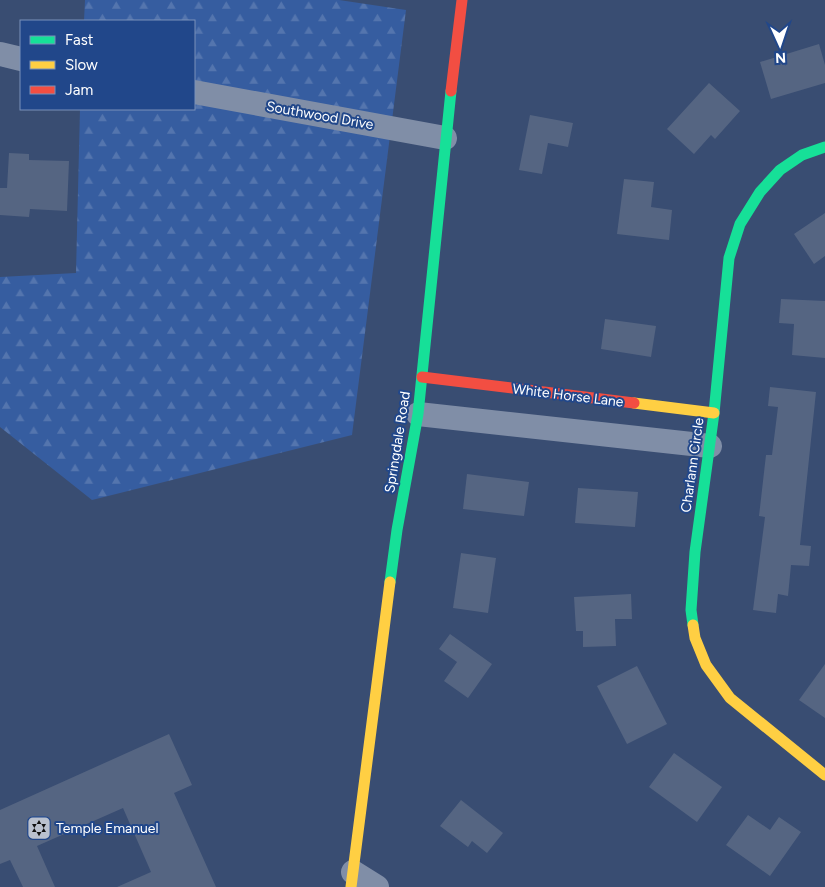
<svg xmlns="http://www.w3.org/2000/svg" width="825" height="887" font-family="Figtree,sans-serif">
	<defs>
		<pattern id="forest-firs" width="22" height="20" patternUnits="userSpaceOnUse" patternTransform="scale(1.25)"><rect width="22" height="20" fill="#365da0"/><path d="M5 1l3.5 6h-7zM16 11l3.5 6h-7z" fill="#5475ae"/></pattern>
	</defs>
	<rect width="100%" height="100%" fill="#394d72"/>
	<polygon fill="url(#forest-firs)" points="85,0 339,0 406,10 352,435 92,500 0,427 0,277 76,273 80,109 194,109 194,21 84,21"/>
	<g fill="#556582">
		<polygon points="819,44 825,65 825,83 771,99 760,62"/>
		<polygon points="709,83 740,111 715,139 711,135 694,154 667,129"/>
		<polygon points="530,115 573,123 568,147 548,143 542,174 519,170"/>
		<polygon points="9,153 29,154 29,160 69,161 67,211 30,209 29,217 0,215 0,188 7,188"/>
		<polygon points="624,179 654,182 651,207 672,210 669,240 617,234"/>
		<polygon points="825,213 825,256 814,264 794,234"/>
		<polygon points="781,299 825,301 825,358 792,355 794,324 779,323"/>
		<polygon points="605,319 656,326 651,357 601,349"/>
		<polygon points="770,387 816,392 800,545 811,546 809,566 791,565 788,596 778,594 776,613 753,610 765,517 759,516 766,455 772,455 778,407 768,406"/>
		<polygon points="467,474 529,482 524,516 463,509"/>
		<polygon points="578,488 638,492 635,527 575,523"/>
		<polygon points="461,553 496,558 488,613 453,608"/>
		<polygon points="631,594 632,619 615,619 616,646 583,647 583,631 576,631 574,597"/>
		<polygon points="450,634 492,664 468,698 444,681 457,662 439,649"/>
		<polygon points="825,664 825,718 799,700"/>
		<polygon points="637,666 667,724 627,744 597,686"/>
		<polygon points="169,734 192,785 174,793 216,887 117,887 151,872 123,808 37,846 55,887 23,887 10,860 0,864 0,810"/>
		<polygon points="674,753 722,787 697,822 649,787"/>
		<polygon points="461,800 503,833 487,853 472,841 468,847 440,826"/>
		<polygon points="748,815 770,830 779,817 801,832 770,876 726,845"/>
	</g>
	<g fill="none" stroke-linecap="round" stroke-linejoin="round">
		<g stroke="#808ea7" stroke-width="24">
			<polyline points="0,54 21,59"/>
			<polyline points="194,92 445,138"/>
			<polyline points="418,414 710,446"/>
			<polyline points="353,872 377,887"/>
		</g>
		<g stroke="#16e098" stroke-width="11">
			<polyline points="390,582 397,530 418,414 451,91"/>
			<polyline points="693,625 691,610 695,552 714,413 729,258 740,224 760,192 780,170 802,155 825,147"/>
		</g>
		<g stroke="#ffcf43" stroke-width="11">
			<polyline points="634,403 714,413"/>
			<polyline points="693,625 695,638 706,665 730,698 825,775"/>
			<polyline points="351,887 390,582"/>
		</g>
		<g stroke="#f24e42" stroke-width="11">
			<polyline points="451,91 462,0"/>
			<polyline points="422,377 634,403"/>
		</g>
	</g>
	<defs>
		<g id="synagogue-square" transform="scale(1.25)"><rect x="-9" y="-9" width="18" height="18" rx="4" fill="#bac1ce" stroke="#21478a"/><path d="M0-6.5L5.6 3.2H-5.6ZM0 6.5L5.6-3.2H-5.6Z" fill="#111"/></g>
	</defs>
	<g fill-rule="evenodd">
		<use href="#synagogue-square" x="39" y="828"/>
	</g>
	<g text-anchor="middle" stroke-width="4" stroke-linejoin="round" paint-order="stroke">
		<g font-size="14" fill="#fff" stroke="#21478a">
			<text transform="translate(320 115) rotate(10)" y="5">Southwood Drive</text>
			<text transform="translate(568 395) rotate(7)" y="5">White Horse Lane</text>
			<text transform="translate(397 442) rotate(-81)" y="5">Springdale Road</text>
			<text transform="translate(692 465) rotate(-82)" y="5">Charlann Circle</text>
		</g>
		<g font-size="14" fill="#fff" stroke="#21478a" text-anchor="start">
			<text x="56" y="833">Temple Emanuel</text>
		</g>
	</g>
	<rect x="20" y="20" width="175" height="90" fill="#21478a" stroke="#7a91b9"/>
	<rect x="30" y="36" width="25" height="8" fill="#16e098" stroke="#7a91b9"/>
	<text x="65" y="45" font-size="15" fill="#ffffff">Fast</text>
	<rect x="30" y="61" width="25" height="8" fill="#ffcf43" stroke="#7a91b9"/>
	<text x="65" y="70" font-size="15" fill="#ffffff">Slow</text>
	<rect x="30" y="86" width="25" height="8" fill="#f24e42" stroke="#7a91b9"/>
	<text x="65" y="95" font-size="15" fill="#ffffff">Jam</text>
	<g transform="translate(780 45) rotate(177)" stroke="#21478a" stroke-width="4" paint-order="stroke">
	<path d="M0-4L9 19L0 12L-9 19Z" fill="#ffffff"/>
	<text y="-8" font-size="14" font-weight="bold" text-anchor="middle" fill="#ffffff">N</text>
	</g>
</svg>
